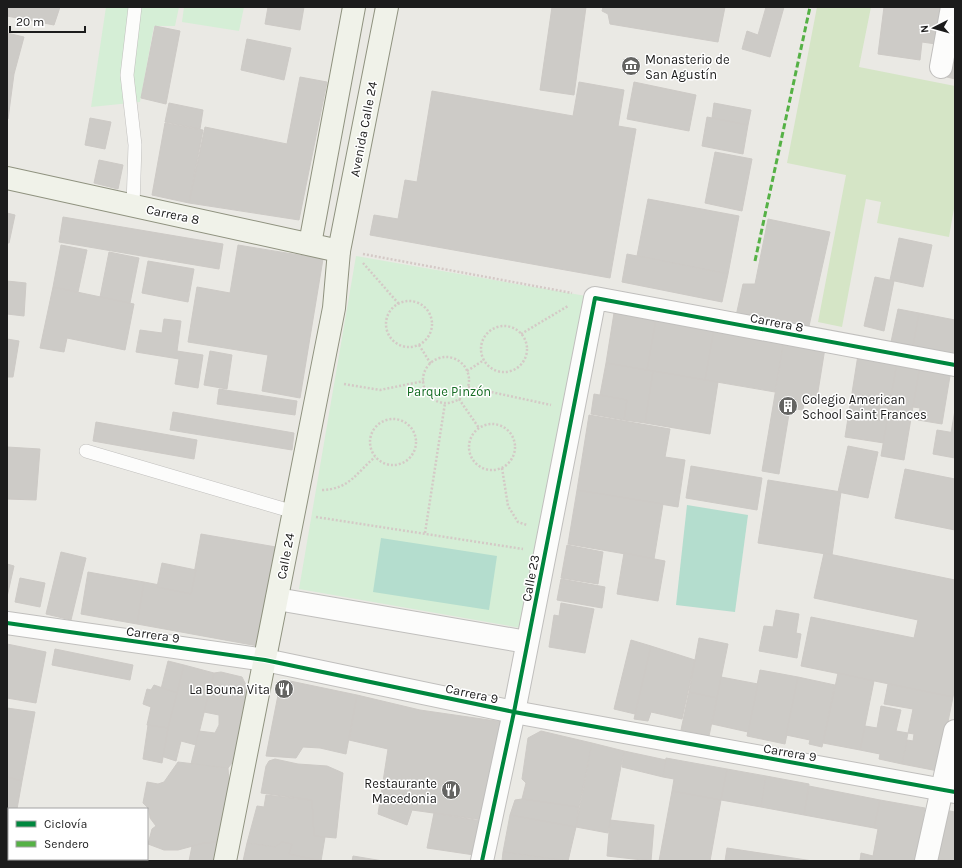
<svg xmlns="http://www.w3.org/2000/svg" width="962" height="868" font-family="Karla,sans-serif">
	<rect width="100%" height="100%" fill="#eae9e4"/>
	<polygon fill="#d5e5c6" points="817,7 871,7 859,67 955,86 955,203 949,237 877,223 881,202 866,199 842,327 818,322 846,175 787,163"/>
	<g fill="#d5eed6">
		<polygon points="106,7 179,7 175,26 154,26 140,102 91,107"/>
		<polygon points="184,7 244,7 239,31 182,22"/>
		<polygon points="356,256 586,296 521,628 299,589"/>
	</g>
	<g fill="#b4ddce">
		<polygon points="687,505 748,515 735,612 676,605"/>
		<polygon points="381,538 497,556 489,610 373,592"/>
	</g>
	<g fill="#cdcbc7" stroke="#cdcac6">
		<polygon points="7,7 60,7 54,25 7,16"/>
		<polygon points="268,7 304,7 300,30 265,24"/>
		<polygon points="552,7 586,7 574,95 540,90"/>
		<polygon points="603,7 725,7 718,42 610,24 608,14 602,11"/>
		<polygon points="766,7 784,7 770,57 742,49 747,31 758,35"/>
		<polygon points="884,7 941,7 936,44 922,42 920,60 878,54"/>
		<polygon points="155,26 180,31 166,104 141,98"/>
		<polygon points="7,33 24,37 14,74 7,72"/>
		<polygon points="247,39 291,48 284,80 241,70"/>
		<polygon points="952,50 955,51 955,79 947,77"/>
		<polygon points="7,72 14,74 8,119 7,119"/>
		<polygon points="300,77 327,82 299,220 189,203 205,127 287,144"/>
		<polygon points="579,82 624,90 618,126 636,129 610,278 370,235 374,215 398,219 405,180 417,182 432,91 573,116"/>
		<polygon points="634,82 696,95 689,131 627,119"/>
		<polygon points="169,103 203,110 200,129 165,122"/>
		<polygon points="714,103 751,110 748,125 712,118"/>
		<polygon points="707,117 748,125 743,154 702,146"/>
		<polygon points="90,118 111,122 105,149 85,145"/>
		<polygon points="165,123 203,130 189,203 152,195"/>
		<polygon points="715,152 752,159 742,211 705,203"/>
		<polygon points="99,160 123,165 118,189 94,183"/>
		<polygon points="648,199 739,216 728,274 637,256"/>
		<polygon points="7,213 15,215 9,243 7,243"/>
		<polygon points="63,217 223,244 219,269 59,242"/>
		<polygon points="768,219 830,232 809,326 736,316 743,284 755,284"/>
		<polygon points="899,238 932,245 923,287 890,280"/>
		<polygon points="61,245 87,250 78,292 53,287"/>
		<polygon points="238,245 323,259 300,398 262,391 268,355 188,342 197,287 230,293"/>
		<polygon points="109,252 139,258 130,303 100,297"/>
		<polygon points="627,254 728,274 722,302 622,282"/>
		<polygon points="148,261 194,269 188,302 142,293"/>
		<polygon points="875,277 894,281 884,331 864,326"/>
		<polygon points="7,281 26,283 24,316 7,314"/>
		<polygon points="53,287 134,304 125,350 67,338 64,352 40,348"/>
		<polygon points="898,309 919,313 913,346 891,342"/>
		<polygon points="614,313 656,319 647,370 606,363"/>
		<polygon points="919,313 955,320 955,355 913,346"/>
		<polygon points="164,319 181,321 177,351 203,355 198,388 175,384 179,359 136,352 140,330 162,333"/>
		<polygon points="656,319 714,329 705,380 647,370"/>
		<polygon points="714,329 784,341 775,392 705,380"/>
		<polygon points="7,339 19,341 13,377 7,377"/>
		<polygon points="784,341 825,348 816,404 804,402 803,410 790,408 779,474 762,471"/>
		<polygon points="210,351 232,355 227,389 204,385"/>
		<polygon points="858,355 897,362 884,443 845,437"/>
		<polygon points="897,362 920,365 904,460 881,456"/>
		<polygon points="606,363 653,371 645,423 624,420 627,400 600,395"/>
		<polygon points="920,365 951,370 942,424 918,420 920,408 913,407"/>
		<polygon points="653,371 718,382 710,434 645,423"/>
		<polygon points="219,389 297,401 295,415 217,404"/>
		<polygon points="594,394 627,400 624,420 591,414"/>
		<polygon points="955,410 955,433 951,433"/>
		<polygon points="173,412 294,433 292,450 170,430"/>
		<polygon points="589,415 670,429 665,457 685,460 678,507 577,490"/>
		<polygon points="96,422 197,440 194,459 93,441"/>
		<polygon points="937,430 955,433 955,458 933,454"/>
		<polygon points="848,446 878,452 868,498 838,492"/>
		<polygon points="7,447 40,449 36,500 7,499"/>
		<polygon points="691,466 762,478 757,510 686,498"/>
		<polygon points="905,469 955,479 955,530 895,518"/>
		<polygon points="768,480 841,492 832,555 758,543"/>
		<polygon points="577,490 663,504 654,559 568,544"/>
		<polygon points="201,534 276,547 258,646 137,624 144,582 191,591"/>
		<polygon points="567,545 603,552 598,584 561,578"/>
		<polygon points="61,552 86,558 71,620 46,614"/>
		<polygon points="624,553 665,561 658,601 617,594"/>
		<polygon points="824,553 955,580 955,688 953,697 801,666 811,617 914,638 918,620 814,598"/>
		<polygon points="162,563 196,570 191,594 157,587"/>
		<polygon points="7,564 14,566 7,597"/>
		<polygon points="88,572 144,582 137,624 81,614"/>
		<polygon points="20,578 45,583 40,607 15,602"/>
		<polygon points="561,579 605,587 602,608 557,600"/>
		<polygon points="561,603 594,609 585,653 549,647 554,615 559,616"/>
		<polygon points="776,610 799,614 796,633 801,634 797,658 759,651 764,626 773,627"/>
		<polygon points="699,638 728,644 717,698 689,692"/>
		<polygon points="631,640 651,646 635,714 614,709"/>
		<polygon points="7,644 46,652 36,703 7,698"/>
		<polygon points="651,646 695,660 682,719 651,712 648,721 634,719"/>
		<polygon points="55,649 133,665 130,680 52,665"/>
		<polygon points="168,661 184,665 177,693 161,689"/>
		<polygon points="184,665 214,673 196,745 181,741 176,761 161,756"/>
		<polygon points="760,670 798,677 785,744 747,736"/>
		<polygon points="221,672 242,677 249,691 232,763 228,768 225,769 191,764 199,731 215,733 219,725 219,715 204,712 214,673"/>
		<polygon points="838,673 874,681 860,750 823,743"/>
		<polygon points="721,677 758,684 748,732 712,724"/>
		<polygon points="798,677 835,685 822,747 809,744 810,740 786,735"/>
		<polygon points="290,681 357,695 346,754 320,748 303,747 296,758 266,756 280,685"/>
		<polygon points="888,684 953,697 938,771 902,764 907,740 913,741 914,734 908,733 913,709 884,704"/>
		<polygon points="154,685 177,693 168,728 147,725 151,707 143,704 147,689 151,690"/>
		<polygon points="689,692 717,698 709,736 681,730"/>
		<polygon points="357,695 420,710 503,722 483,820 412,810 407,825 378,814 388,749 349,740"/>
		<polygon points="881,706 901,710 896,731 908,733 902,764 879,759 880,754 860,750 865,726 877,728"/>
		<polygon points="7,708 35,712 22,781 7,777"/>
		<polygon points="148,725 168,728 162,763 143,759"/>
		<polygon points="541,731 592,743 579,807 522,799 526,783 522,779 528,738"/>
		<polygon points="592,743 624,751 608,833 576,827"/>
		<polygon points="624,751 666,760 663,777 622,767"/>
		<polygon points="666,758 727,769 721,800 672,791 674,779 663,777"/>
		<polygon points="275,759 298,764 327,766 343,773 336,838 314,836 312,800 261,793 266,766 269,761"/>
		<polygon points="178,762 228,768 229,782 218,842 204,843 178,850 164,850 148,844 152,829 156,826 150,818 149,809 143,803 147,782 158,784 164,782"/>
		<polygon points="727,769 766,776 761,807 721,800"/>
		<polygon points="766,776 809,784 804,815 761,807"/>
		<polygon points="7,777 22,781 17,809 7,807"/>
		<polygon points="809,786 880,800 874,828 804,815"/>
		<polygon points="672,791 721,800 710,861 659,861"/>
		<polygon points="266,795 312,800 314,836 325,837 321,861 289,854 292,844 282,842 275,847 247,843 257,806 264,807"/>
		<polygon points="522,799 579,807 576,827 510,815 515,800"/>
		<polygon points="880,800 925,808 915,861 860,861 861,853 873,856 878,829 874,828"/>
		<polygon points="7,807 15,809 9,809 9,846 7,855"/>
		<polygon points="945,810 955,812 955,861 935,860"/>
		<polygon points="434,813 487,822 481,856 427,848"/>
		<polygon points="510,815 576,827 568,861 503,852"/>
		<polygon points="610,820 654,825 651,861 607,856"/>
		<polygon points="218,842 221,861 189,861 192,846 204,843"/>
		<polygon points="282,842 292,844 289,854 320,861 243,861 247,843 275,847"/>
		<polygon points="727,848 813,861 725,861"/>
		<polygon points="503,852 567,861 502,861"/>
		<polygon points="353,856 383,861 352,861"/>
	</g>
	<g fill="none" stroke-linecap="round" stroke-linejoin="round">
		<g stroke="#c0bfbd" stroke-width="14">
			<g id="lane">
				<polyline points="133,206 135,145 127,75 135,7"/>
				<polyline points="86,451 294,512"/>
			</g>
		</g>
		<g stroke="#c0bfbd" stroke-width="24">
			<g id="street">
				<polyline points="941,67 952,7"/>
				<polyline points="277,599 527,642"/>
				<polyline points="7,623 265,660 514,712 955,792"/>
				<polyline points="482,861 514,712 595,298 955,365"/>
				<polyline points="926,861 955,731"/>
			</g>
		</g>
		<g stroke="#8f927f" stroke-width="24">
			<g id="secondary">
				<polyline points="7,178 339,251"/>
				<polyline points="310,244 354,7"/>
				<polyline points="225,861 334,308 339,251 387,7"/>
			</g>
		</g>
		<g stroke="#d4c9c6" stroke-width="2.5" stroke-dasharray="2 2" stroke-linecap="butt">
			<polyline points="363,254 572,293"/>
			<polyline points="363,263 399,304"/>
			<circle cx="409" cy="324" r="23"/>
			<circle cx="504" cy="349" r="23"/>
			<polyline points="521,334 568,306"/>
			<polyline points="419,345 431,364"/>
			<circle cx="446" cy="380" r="23"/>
			<polyline points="467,371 484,360"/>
			<polyline points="344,384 380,390 424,381"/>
			<polyline points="468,387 551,405"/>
			<polyline points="459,399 479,428"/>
			<circle cx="393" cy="442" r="23"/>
			<circle cx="492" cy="447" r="23"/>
			<polyline points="502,468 508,506 518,522 527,525"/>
			<path d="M322,490C350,489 356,473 375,457"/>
			<polyline points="316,517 523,549"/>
			<polyline points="425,533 445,403"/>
		</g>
		<use href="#lane" stroke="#fcfcfb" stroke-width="13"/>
		<use href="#street" stroke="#fcfcfb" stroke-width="22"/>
		<use href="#secondary" stroke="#f0f2e9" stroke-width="22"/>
		<polyline stroke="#55b145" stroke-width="3" stroke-dasharray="6 3" stroke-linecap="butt" points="755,261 810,7"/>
		<g stroke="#fff" stroke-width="6">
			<g id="cycleway">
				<polyline points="7,623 265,660 514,712 955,792"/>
				<polyline points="482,861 514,712 595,298 955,365"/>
			</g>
		</g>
		<use href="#cycleway" stroke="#00873e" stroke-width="4"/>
	</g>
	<defs>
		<g id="museum-disc" transform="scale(1)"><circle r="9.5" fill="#646462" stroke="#fff"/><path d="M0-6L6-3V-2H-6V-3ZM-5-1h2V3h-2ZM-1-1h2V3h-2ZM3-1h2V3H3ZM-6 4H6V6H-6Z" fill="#fff"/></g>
		<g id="building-disc" transform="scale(1)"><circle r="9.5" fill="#646462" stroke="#fff"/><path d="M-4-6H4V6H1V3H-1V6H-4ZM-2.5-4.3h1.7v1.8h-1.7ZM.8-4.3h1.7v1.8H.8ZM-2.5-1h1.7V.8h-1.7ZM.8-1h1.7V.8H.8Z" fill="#fff"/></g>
		<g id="restaurant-disc" transform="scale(1)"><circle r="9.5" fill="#646462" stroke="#fff"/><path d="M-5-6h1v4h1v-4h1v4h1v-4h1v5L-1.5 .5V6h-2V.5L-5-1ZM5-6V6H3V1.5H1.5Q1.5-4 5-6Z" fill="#fff"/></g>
	</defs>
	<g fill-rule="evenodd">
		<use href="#museum-disc" x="631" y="66"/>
		<use href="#building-disc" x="788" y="406"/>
		<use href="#restaurant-disc" x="284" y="689"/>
		<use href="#restaurant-disc" x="451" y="790"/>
	</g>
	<g text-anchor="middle" stroke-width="3" stroke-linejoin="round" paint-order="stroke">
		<g font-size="13" fill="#1c1c1c" stroke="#fff" text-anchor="start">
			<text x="645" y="64">Monasterio de<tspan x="645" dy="15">San Agustín</tspan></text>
			<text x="802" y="404">Colegio American<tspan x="802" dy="15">School Saint Frances</tspan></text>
			<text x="270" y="694" text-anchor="end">La Bouna Vita</text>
			<text x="437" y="788" text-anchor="end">Restaurante<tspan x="437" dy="15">Macedonia</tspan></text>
		</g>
		<g font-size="13" fill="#1c1c1c" stroke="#fff">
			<text transform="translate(363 129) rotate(-79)" y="5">Avenida Calle 24</text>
			<text transform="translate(173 214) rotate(12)" y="5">Carrera 8</text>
			<text transform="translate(777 322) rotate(11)" y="5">Carrera 8</text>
			<text transform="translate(285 556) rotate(-79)" y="5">Calle 24</text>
			<text transform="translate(530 578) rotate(-79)" y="5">Calle 23</text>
			<text transform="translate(153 634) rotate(8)" y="5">Carrera 9</text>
			<text transform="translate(472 693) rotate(12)" y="5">Carrera 9</text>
			<text transform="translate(790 752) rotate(10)" y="5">Carrera 9</text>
		</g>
		<g font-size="13" fill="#166d24" stroke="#fff">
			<text x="449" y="396">Parque Pinzón</text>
		</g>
	</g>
	<rect width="962" height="868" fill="none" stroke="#1c1c1c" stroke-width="16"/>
	<rect x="8" y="808" width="140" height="52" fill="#ffffff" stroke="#a4a4a4"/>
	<rect x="16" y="821" width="20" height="6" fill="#00873e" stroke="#a4a4a4"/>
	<text x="44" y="828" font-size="12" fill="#1c1c1c">Ciclovía</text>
	<rect x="16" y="841" width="20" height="6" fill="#55b145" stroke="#a4a4a4"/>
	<text x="44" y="848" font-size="12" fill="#1c1c1c">Sendero</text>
	<g transform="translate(934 28) rotate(264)" stroke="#ffffff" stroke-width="3" paint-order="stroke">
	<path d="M0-3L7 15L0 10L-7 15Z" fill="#1c1c1c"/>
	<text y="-6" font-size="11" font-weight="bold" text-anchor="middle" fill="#1c1c1c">N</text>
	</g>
	<path d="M10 26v6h75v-6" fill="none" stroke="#1c1c1c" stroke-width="2"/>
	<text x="16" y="26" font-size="12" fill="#1c1c1c" stroke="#ffffff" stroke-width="3" paint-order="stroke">20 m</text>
</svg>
